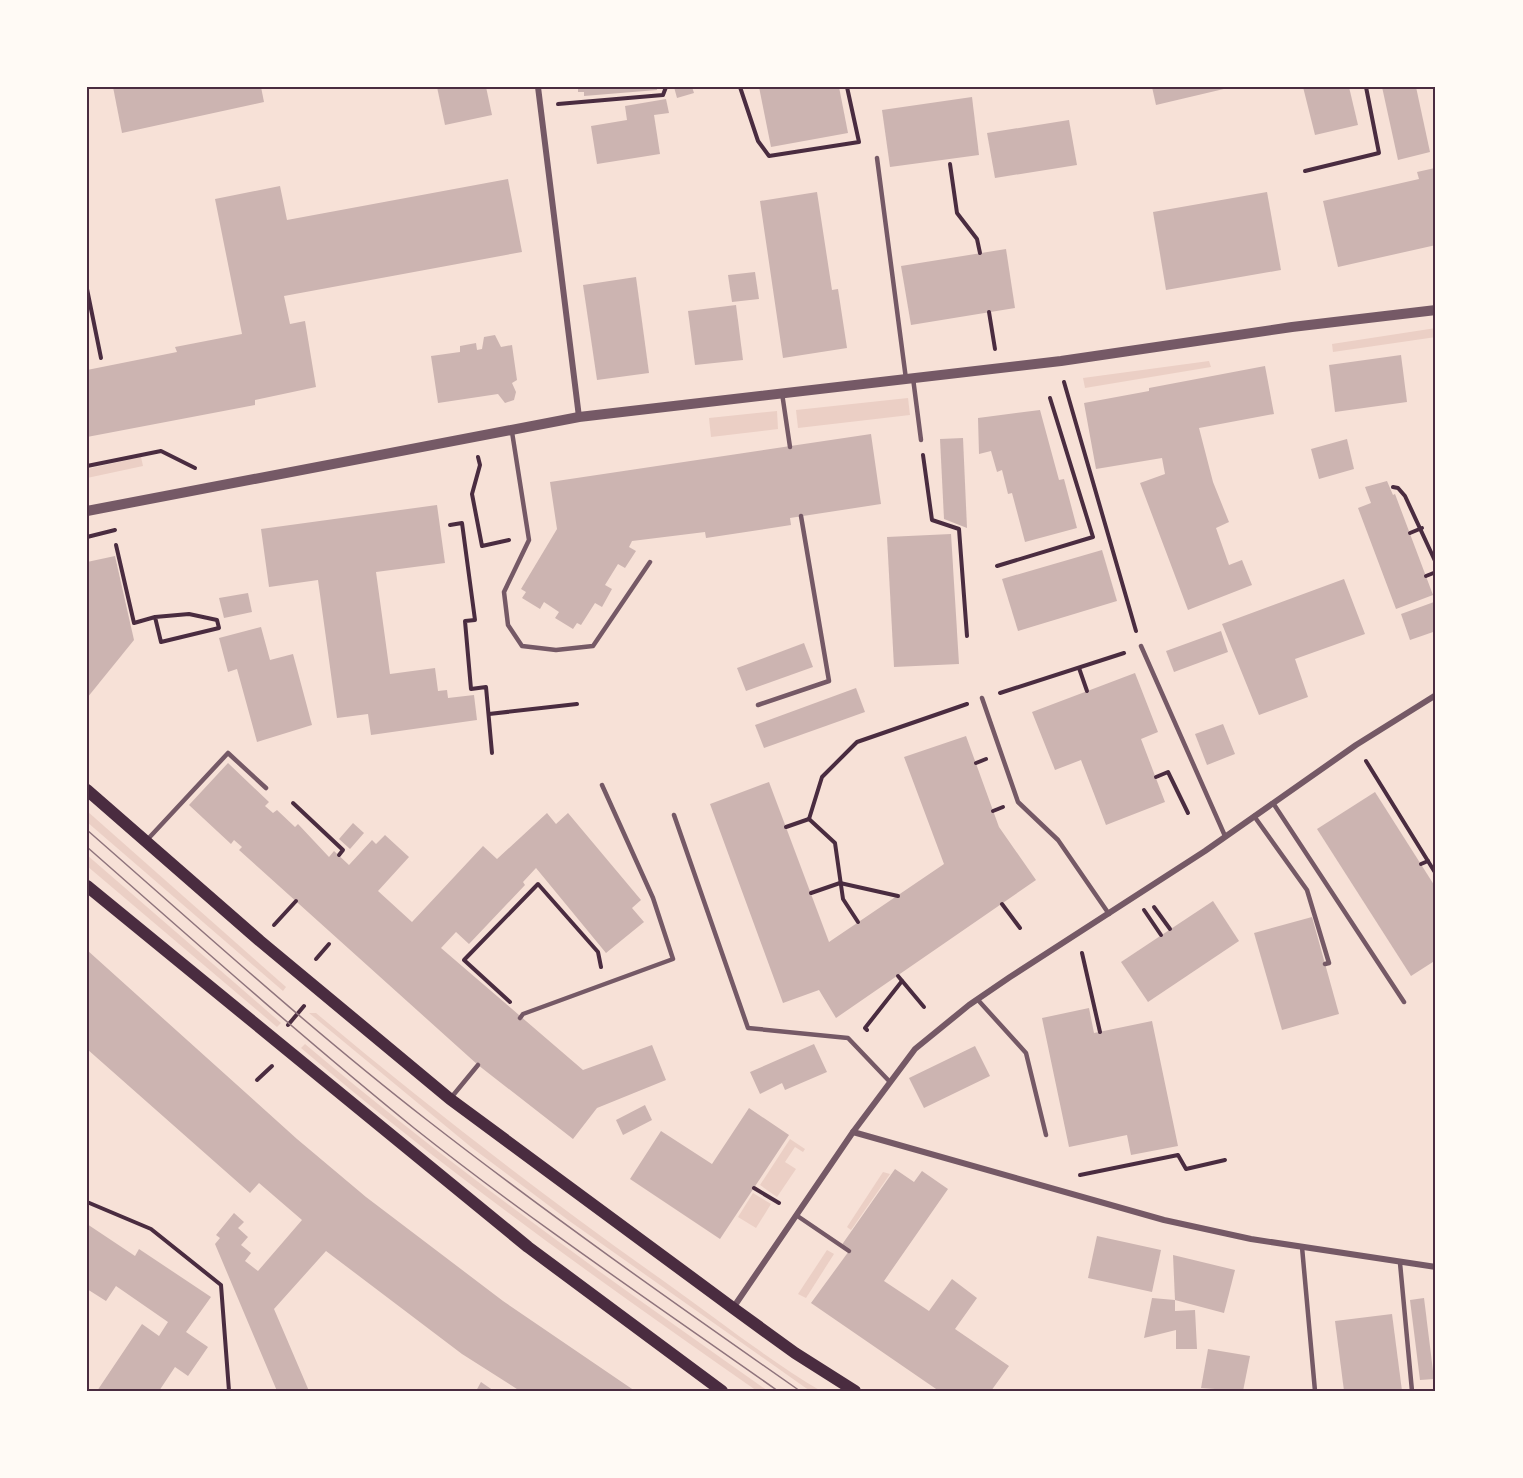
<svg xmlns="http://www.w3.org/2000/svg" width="1523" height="1478" font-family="Commissioner,sans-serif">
	<rect width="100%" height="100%" fill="#f7e1d7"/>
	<g fill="#ebcfc5">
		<polygon points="1436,328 1436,337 1333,352 1332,344"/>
		<polygon points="1209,361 1211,367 1085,388 1083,378"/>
		<polygon points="908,398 910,415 798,428 796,410"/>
		<polygon points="777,411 778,429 711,437 709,418"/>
		<polygon points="141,457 143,466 87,478 87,469"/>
		<polygon points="87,811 286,987 283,991 87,822"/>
		<polygon points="87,855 281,1023 277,1027 87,866"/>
		<path d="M309,1013H316C429,1108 545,1197 665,1282C717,1319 767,1359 821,1391H810L568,1220L471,1147Z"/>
		<path d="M305,1044C453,1169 610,1280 768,1391H757C601,1282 446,1172 301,1048Z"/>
		<polygon points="790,1139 805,1149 803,1152 795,1147 785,1162 796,1169 777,1197 760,1185"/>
		<polygon points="883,1172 890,1174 851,1230 847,1227"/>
		<polygon points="753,1193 771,1204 756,1228 738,1217"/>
		<polygon points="827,1250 834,1254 806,1298 798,1294"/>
	</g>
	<g fill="#ccb4b1">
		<polygon points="113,87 261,87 264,102 122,133"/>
		<polygon points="437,87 486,87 492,115 445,125"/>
		<polygon points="578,87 657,87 657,90 584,96 584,92 578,92"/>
		<polygon points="674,87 692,87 694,93 677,98"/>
		<polygon points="759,87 839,87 848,133 771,147"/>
		<polygon points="1152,87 1228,87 1228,88 1156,105"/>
		<polygon points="1303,87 1349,87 1358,125 1315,135"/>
		<polygon points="1382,87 1416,87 1430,152 1398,160"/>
		<polygon points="972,97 979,155 890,167 882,110"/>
		<polygon points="666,99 669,113 654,115 660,154 597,164 591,126 627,120 625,106"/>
		<polygon points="1069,120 1077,165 995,178 987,133"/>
		<polygon points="1435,168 1436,245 1338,267 1323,201 1419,179 1417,172"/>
		<polygon points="508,179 522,252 284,296 290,324 305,321 316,387 255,400 255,405 87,437 87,370 177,352 175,347 242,334 215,199 280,186 287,220"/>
		<polygon points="817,192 832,290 838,289 847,348 783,358 760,201"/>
		<polygon points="1267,192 1281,270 1166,290 1153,212"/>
		<polygon points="1006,249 1015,308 911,325 901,266"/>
		<polygon points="755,272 759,299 732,302 728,275"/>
		<polygon points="636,277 649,373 597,380 583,285"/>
		<polygon points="736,305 743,360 695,365 688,311"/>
		<polygon points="495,335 501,347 512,345 517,380 512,383 516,392 514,400 505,403 498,394 438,403 431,356 460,352 460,346 476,343 477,350 482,349 484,337"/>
		<polygon points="1401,355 1407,402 1335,412 1329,365"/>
		<polygon points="1265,366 1274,414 1199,428 1213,482 1229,522 1216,528 1229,565 1242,560 1252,585 1188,610 1140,483 1165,474 1162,458 1096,469 1084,403 1149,391 1149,388"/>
		<polygon points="1040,410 1059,480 1064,479 1077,528 1025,542 1012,493 1008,494 1002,470 997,472 991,451 979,454 978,418"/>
		<polygon points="871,434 881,504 790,518 791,525 706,538 705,532 632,541 629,547 636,551 625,568 618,564 605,585 612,589 602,607 595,603 581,625 577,623 573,629 555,618 559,612 544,602 540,609 522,598 526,592 521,589 557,529 550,482"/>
		<polygon points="963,438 967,528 944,519 940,439"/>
		<polygon points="1347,439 1354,469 1319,479 1311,449"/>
		<polygon points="1387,481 1393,495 1395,494 1433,595 1396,609 1358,508 1371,503 1365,487"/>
		<polygon points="437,505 445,563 376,572 390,674 435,668 438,691 447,690 448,698 474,695 477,720 371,735 368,714 337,718 318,580 269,587 261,529"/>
		<polygon points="951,534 959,664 894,667 887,537"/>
		<polygon points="1102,550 1117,601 1018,631 1002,579"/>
		<polygon points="115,556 134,640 87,698 87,562"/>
		<polygon points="1344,579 1365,634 1295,659 1308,697 1259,715 1222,624"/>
		<polygon points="248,593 252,612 224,618 219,598"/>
		<polygon points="1434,602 1436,631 1410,640 1401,614"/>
		<polygon points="261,627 270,660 293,654 312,725 257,742 237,669 228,672 219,638"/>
		<polygon points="1221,631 1228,652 1174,672 1166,651"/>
		<polygon points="804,643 813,667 746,691 737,668"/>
		<polygon points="1135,673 1158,732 1141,739 1165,802 1106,825 1081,760 1055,770 1032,712"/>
		<polygon points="856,688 865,712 764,748 755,725"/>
		<polygon points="1223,724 1235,754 1207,765 1195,734"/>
		<polygon points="966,736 999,827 1036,880 836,1018 819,990 783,1003 710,804 769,782 829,942 944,864 904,757"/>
		<polygon points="228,763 269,802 265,806 273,813 277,810 295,827 298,824 329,857 334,851 349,865 372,840 376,844 385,835 409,857 378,891 412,922 483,846 497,859 547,813 556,824 568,813 641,900 632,908 644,922 606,953 536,868 523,882 525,885 469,944 456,932 441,948 583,1070 652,1045 666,1080 597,1108 573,1139 478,1065 239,850 242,847 234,840 231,844 189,805"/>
		<polygon points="1375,792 1436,888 1436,960 1411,976 1317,829"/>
		<polygon points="353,823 364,833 350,849 339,839"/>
		<polygon points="1213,901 1239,941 1148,1002 1121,962"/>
		<polygon points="1312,917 1339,1014 1282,1030 1254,933"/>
		<polygon points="87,950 297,1139 366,1197 503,1301 635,1391 520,1391 462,1354 326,1251 274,1309 309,1391 277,1391 215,1244 220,1238 216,1235 234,1213 244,1222 238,1228 248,1237 241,1245 251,1253 245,1261 258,1271 302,1220 259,1183 250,1193 87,1049"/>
		<polygon points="1089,1008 1094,1033 1152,1021 1178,1146 1131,1155 1127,1135 1069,1147 1042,1018"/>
		<polygon points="814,1044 827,1072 785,1090 782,1083 760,1094 750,1072"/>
		<polygon points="975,1046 990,1076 924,1108 909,1078"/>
		<polygon points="645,1105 652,1120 623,1135 616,1120"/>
		<polygon points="749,1108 789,1135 720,1239 630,1179 661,1131 712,1164"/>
		<polygon points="895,1169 914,1182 922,1171 948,1189 884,1281 929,1311 952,1279 977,1298 955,1329 1009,1366 991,1391 939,1391 811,1303 849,1251 841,1246"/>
		<polygon points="87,1224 135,1256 139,1249 211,1297 186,1332 208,1347 188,1376 175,1367 159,1391 97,1391 142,1324 159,1336 168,1322 116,1286 106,1301 87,1289"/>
		<polygon points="1097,1236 1161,1250 1152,1292 1088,1278"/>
		<polygon points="1173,1255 1235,1270 1224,1313 1175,1300"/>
		<polygon points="1152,1298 1175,1300 1175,1311 1195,1310 1197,1349 1176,1349 1176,1330 1144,1338"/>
		<polygon points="1424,1298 1434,1379 1420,1380 1410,1300"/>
		<polygon points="1392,1314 1402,1391 1344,1391 1335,1321"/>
		<polygon points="1208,1349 1250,1356 1243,1391 1201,1388"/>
		<polygon points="481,1382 494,1391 476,1391"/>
	</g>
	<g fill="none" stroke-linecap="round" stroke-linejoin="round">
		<g stroke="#4a2c40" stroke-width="4">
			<polyline points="740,87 758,141 769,156 859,142 847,87"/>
			<polyline points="558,104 663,95 666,87"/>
			<polyline points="950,164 957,213 977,239 980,253"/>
			<polyline points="1305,171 1379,153 1366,87"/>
			<polyline points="87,289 101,358"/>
			<polyline points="989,312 995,349"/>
			<polyline points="1064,382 1136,631"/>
			<polyline points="923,455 932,520 959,529 967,636"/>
			<polyline points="478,457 480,465 472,494 482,546 509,540"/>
			<polyline points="87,466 161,451 195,468"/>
			<polyline points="1393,487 1398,488 1405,496 1436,563"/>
			<polyline points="450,525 462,523 475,620 465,621 471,689 486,687 492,753"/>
			<polyline points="1410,533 1422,528"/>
			<polyline points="87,537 115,530"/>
			<polyline points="116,545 134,623 155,617 161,642 219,628 217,620 189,614 155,617"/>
			<polyline points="997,566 1093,537 1050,398"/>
			<polyline points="1426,576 1436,572"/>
			<polyline points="1079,668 1087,691"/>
			<polyline points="1000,693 1124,653"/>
			<polyline points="489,714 577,704"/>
			<polyline points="1366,761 1436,874"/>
			<polyline points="976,763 986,759"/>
			<polyline points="1156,777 1168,772 1188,813"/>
			<polyline points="293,803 343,850 339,855"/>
			<polyline points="993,811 1003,807"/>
			<polyline points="809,819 822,777 857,742 967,704"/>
			<polyline points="809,819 835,843 843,899 858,922"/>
			<polyline points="786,827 809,819"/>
			<polyline points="1421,864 1428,861"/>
			<polyline points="811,893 840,883 898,896"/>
			<polyline points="1002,904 1020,928"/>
			<polyline points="1154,907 1170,929"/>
			<polyline points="1144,910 1161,935"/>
			<polyline points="274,925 296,901"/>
			<polyline points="1082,953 1100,1032"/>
			<polyline points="316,959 329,944"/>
			<polyline points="898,976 924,1007"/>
			<polyline points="510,1002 464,960 538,884 598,952 601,967"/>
			<polyline points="288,1025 304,1006"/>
			<polyline points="867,1030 865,1028 902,981"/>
			<polyline points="257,1080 272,1066"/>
			<polyline points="1080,1175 1178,1155 1186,1169 1225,1160"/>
			<polyline points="754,1188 779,1203"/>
			<polyline points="87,1202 151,1229 221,1285 229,1391"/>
		</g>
		<g stroke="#755966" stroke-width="4.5">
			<polyline points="877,158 906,379"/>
			<polyline points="913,378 921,440"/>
			<polyline points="782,393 790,447"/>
			<polyline points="512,432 529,540 504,592 508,625 522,646 556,650 593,646 650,562"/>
			<polyline points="1141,646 1225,836"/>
			<polyline points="982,698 1018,802 1058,840 1109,914"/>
			<polyline points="758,705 829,681 801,516"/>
			<polyline points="1273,803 1404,1002"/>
			<polyline points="674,815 748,1028 848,1038 890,1082"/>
			<polyline points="1254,816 1307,890 1329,963 1325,964"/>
			<polyline points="147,840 228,753 266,788"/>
			<polyline points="978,1000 1026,1053 1046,1135"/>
			<polyline points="520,1018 523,1014 673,959 653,898 602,785"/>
			<polyline points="450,1099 478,1065"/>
			<polyline points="796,1215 849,1251"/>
			<polyline points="1302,1247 1315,1391"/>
			<polyline points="1400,1263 1412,1391"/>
		</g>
		<g stroke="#755966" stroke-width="6">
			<polyline points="538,87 579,417"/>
			<polyline points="853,1132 1164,1220 1251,1239 1436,1267"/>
			<polyline points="733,1308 853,1132 915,1049 969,1005 1010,977 1205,851 1356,745 1436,695"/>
		</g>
		<polyline stroke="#755966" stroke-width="10" points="87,511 579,417 1061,361 1292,327 1436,310"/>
		<g stroke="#4a2c40" stroke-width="12">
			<polyline points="87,790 260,941 450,1099 733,1308 795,1353 855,1391"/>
			<polyline points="87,886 528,1247 722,1391"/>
		</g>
		<g stroke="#8f747c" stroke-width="1.5">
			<path d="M87,830C199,928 310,1029 427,1120C549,1215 674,1303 800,1391"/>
			<path d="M87,847C195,942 302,1037 414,1128C531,1221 656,1305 778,1391"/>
		</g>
	</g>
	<rect width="1523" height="1478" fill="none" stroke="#fffaf5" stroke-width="177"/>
	<rect x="88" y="88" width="1346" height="1302" fill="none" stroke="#4a2c40" stroke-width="2"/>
</svg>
